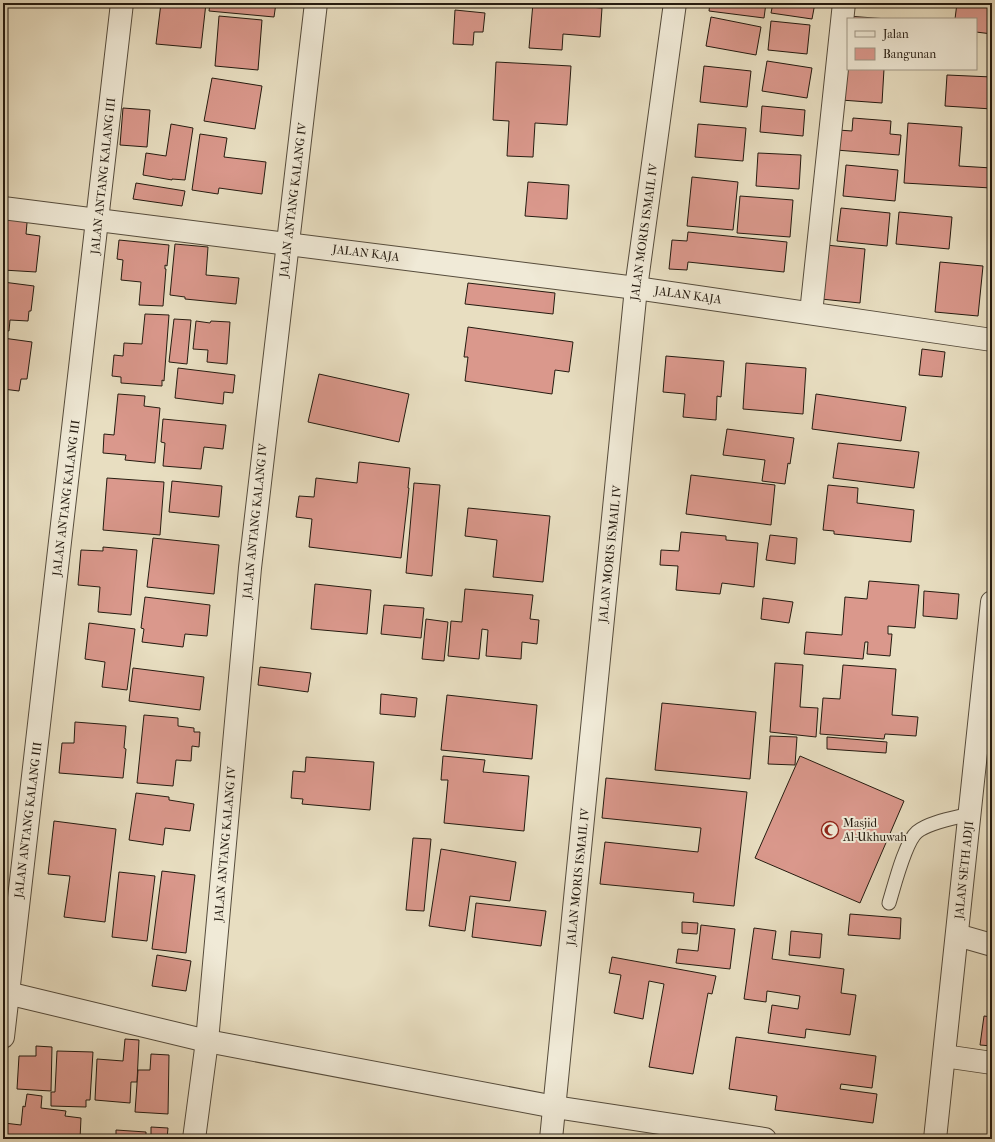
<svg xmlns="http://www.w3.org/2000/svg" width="995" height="1142" font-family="'IM FELL French Canon',serif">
	<rect width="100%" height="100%" fill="#e8dec1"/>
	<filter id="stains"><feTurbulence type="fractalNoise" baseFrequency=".005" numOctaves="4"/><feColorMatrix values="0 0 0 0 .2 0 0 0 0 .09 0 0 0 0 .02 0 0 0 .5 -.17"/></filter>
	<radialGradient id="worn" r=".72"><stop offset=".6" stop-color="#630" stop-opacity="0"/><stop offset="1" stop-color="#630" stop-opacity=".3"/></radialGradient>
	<g fill="#da988c" stroke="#251b10">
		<polygon points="161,3 206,3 201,48 156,44"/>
		<polygon points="210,3 276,3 274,17 209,11"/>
		<polygon points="533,3 566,3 566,5 602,8 600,37 563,34 562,50 529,48"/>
		<polygon points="710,3 766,3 764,18 709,11"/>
		<polygon points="773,3 815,3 812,19 771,13"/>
		<polygon points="957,3 992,3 992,34 976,32 976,19 955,19"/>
		<polygon points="455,10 485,13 483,32 474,32 473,45 453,44"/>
		<polygon points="219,16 262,20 258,70 215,66"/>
		<polygon points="847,16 888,19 848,19 848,69 884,69 882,103 841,100"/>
		<polygon points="711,17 761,27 756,55 706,46"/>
		<polygon points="771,21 810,25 807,54 768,50"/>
		<polygon points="767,61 812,68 807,98 762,91"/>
		<polygon points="496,62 571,66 567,125 535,123 533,157 507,156 509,121 493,120"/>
		<polygon points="704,66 751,71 747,107 700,102"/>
		<polygon points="947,75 992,77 992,109 945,106"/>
		<polygon points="212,78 262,86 255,129 204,121"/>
		<polygon points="762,106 805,110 803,136 760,132"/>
		<polygon points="123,108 150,110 147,147 120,145"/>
		<polygon points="853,118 891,121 890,134 901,135 899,155 836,150 838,130 852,131"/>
		<polygon points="908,123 962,127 959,166 992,168 991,188 904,183"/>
		<polygon points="171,124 193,128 185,180 172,179 172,180 143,175 146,153 166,156"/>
		<polygon points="698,124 746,128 743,161 695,157"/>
		<polygon points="200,134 227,138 224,157 266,162 262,194 219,188 218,194 192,190"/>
		<polygon points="758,153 801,155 799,189 756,186"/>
		<polygon points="846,165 898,170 895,201 843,196"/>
		<polygon points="692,177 738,182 733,230 687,226"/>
		<polygon points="528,182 569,185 567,219 525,216"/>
		<polygon points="136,183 185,191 182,206 133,199"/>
		<polygon points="740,196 793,200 790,237 737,233"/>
		<polygon points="841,208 890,213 887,246 837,241"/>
		<polygon points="3,209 28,212 26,234 40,236 36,272 3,270"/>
		<polygon points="899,212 952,217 949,249 896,244"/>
		<polygon points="688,232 787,242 784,272 688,262 687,270 669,269 672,240 687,241"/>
		<polygon points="119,240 169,245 167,266 165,265 165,269 166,269 163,306 139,305 141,282 121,280 123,260 117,259"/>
		<polygon points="175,244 208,247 206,275 239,278 236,304 185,299 185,297 170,295"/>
		<polygon points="826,245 865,249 860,303 821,299"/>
		<polygon points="940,262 983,266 978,316 935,312"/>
		<polygon points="3,282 34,286 31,311 29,311 28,321 10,320 9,331 3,330"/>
		<polygon points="468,283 555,293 553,314 465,304"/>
		<polygon points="145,314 169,315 164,381 162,380 162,386 121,383 121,377 112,376 114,355 123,356 124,343 142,344"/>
		<polygon points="174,319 191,320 187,364 169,362"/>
		<polygon points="196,321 210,323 211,321 230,322 227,364 207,362 208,350 193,349"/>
		<polygon points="468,327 573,342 569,372 555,370 552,394 465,381 468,357 464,357"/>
		<polygon points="3,338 32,342 27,379 21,379 19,391 3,389"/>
		<polygon points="922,349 945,352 942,377 919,375"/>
		<polygon points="666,356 724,361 721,397 717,396 716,420 683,417 685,394 663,392"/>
		<polygon points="746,363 806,368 803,414 743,409"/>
		<polygon points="178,368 235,375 233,393 224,392 223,404 175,398"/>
		<polygon points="319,374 409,394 399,442 308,422"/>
		<polygon points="118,394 145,396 144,406 160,408 155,463 125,460 126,455 103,453 104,434 114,435"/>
		<polygon points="816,394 906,407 901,441 812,429"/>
		<polygon points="163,419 226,425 223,449 204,447 201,469 163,466 165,443 161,442"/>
		<polygon points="727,429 794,438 790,464 788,463 785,484 762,481 765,460 723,455"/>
		<polygon points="838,443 919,452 914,488 833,478"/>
		<polygon points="359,462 410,468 408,488 409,488 401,558 309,547 312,519 296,517 299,496 314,497 316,478 357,483"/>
		<polygon points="691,475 775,485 771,525 686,514"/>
		<polygon points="107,478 164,482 160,535 103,530"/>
		<polygon points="172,481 222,486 219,517 169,512"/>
		<polygon points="414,483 440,485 432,576 406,573"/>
		<polygon points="828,485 858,488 857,503 914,510 911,542 834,534 834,531 823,530"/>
		<polygon points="468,508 550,516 543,582 493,577 497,540 465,536"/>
		<polygon points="681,532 726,536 726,540 758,543 754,587 722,583 720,594 676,590 678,566 660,565 661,550 679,551"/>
		<polygon points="770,535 797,538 795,564 766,560"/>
		<polygon points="153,538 219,545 214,594 147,587"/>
		<polygon points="103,547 137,550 131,615 98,612 100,587 78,585 81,550 103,551"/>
		<polygon points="869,581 919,585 915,628 888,626 888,634 892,634 890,656 867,654 868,642 865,642 863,659 804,654 806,632 842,635 845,597 867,599"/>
		<polygon points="315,584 371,590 367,634 311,629"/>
		<polygon points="465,589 533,595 530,619 539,620 537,644 522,642 521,659 486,656 488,630 482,629 479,659 448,656 451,621 462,622"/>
		<polygon points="924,591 959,594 957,619 923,616"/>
		<polygon points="145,597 210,605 207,636 185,634 183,647 142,642 144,629 141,628"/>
		<polygon points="763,598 793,602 789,623 761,619"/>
		<polygon points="384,605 424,608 421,638 381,634"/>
		<polygon points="426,619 448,622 444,661 422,659"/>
		<polygon points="89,623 135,629 127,690 102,687 105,662 85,659"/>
		<polygon points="775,663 803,665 800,707 818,708 816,737 770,732"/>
		<polygon points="843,665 896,669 892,715 918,717 916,736 885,734 884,739 820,734 823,698 840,699"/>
		<polygon points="260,667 311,673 308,692 258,685"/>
		<polygon points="133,668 204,677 200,710 129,701"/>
		<polygon points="381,694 417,698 415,717 380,714"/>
		<polygon points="447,695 537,705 532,759 441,750"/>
		<polygon points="662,703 756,712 750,779 655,770"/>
		<polygon points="144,715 178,718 178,726 194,728 194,732 200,732 199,747 192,746 191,761 176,760 173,786 137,783"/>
		<polygon points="75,722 126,726 124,748 126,749 123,778 59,773 62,743 74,743"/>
		<polygon points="770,736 797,737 795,765 768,764"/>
		<polygon points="827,737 887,742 886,753 827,749"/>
		<polygon points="443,756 485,760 483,772 529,776 524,831 444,823 448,780 441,780"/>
		<polygon points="800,756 904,801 860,903 755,858"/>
		<polygon points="306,757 374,762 370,810 302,804 303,799 291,798 293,771 305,772"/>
		<polygon points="606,778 747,792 734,906 693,902 694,893 600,884 605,842 698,852 701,828 602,818"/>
		<polygon points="136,793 169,797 169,800 194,804 190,831 165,828 163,845 129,840"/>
		<polygon points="54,821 116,829 105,922 64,917 70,876 48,874"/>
		<polygon points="413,838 431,839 424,911 406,910"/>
		<polygon points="441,849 516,862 510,901 470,896 465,931 429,926"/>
		<polygon points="162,871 195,875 186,953 152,949"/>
		<polygon points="119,872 155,876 147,941 112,937"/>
		<polygon points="476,903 546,911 541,946 472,937"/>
		<polygon points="850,914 901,918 900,939 848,935"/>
		<polygon points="682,922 698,923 697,934 682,933"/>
		<polygon points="701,925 735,929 730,969 676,963 678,949 698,951"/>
		<polygon points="754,928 776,931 772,959 844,969 841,993 856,995 850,1035 806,1029 805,1038 768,1033 772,1005 798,1009 800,996 767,991 766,1002 744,999"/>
		<polygon points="791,931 822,934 820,958 789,955"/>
		<polygon points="157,955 191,961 186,991 152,986"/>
		<polygon points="612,957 716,976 712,994 708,993 693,1074 649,1067 664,984 649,981 643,1019 614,1013 621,975 609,973"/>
		<polygon points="984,1016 992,1017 992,1046 980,1045"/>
		<polygon points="736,1037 876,1056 872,1088 841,1084 840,1089 877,1094 873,1123 775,1110 777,1096 729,1089"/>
		<polygon points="125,1039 139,1040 137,1082 131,1082 130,1103 95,1100 97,1059 123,1061"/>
		<polygon points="36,1046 52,1047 51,1091 17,1089 19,1056 36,1056"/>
		<polygon points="57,1051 93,1052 90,1100 86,1100 86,1107 51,1106 51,1092 55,1092"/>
		<polygon points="151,1054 169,1055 168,1114 135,1112 138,1070 150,1070"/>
		<polygon points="27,1094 42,1096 41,1108 66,1111 65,1116 81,1118 80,1139 19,1139 3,1136 4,1123 21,1125 23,1106 25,1107"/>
		<polygon points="151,1127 168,1128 167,1139 151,1139"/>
		<polygon points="116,1130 146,1132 146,1138 150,1139 116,1139"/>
	</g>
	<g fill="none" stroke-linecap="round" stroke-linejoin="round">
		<g stroke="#564c3c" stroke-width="15">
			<path id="service" d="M889,903C894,887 905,842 917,832C929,822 955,818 970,814"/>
		</g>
		<g stroke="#564c3c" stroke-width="24">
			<g id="minor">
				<polyline points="3,208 636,288 992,340"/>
				<polyline points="811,313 844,3"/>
				<polyline points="957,935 992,945"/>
				<polyline points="3,992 207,1041 555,1107 765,1139"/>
				<polyline points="3,1037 122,3"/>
				<polyline points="944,1056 992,1063"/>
				<polyline points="194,1139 207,1041 250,568 316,3"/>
				<polyline points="551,1139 636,288 675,3"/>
			</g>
		</g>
		<g stroke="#564c3c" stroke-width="24">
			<polyline id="tertiary" points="935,1139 992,602"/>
		</g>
		<use href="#service" stroke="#f0ead7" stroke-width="13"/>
		<use href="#minor" stroke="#f0ead7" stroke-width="22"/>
		<use href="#tertiary" stroke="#f0ead7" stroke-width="22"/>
	</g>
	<defs>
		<g id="mosque-ring" transform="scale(0.9)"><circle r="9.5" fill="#f0ead7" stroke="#8f2418" stroke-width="1.5"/><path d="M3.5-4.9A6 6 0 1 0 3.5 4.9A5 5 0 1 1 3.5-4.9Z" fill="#8f2418"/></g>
	</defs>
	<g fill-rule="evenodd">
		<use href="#mosque-ring" x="830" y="830"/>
	</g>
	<g text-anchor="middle" stroke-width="4" stroke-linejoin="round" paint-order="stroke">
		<g font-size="12" fill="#251b10" stroke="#f0ead7">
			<text transform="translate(103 176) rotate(-84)" y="4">JALAN ANTANG KALANG III</text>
			<text transform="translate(293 200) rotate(-83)" y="4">JALAN ANTANG KALANG IV</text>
			<text transform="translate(644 232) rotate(-82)" y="4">JALAN MORIS ISMAIL IV</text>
			<text transform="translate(366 253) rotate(7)" y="4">JALAN KAJA</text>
			<text transform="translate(688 295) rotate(8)" y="4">JALAN KAJA</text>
			<text transform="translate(66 498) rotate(-83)" y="4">JALAN ANTANG KALANG III</text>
			<text transform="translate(255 521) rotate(-84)" y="4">JALAN ANTANG KALANG IV</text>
			<text transform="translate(610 554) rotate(-84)" y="4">JALAN MORIS ISMAIL IV</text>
			<text transform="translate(28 820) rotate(-83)" y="4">JALAN ANTANG KALANG III</text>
			<text transform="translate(225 844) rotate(-85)" y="4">JALAN ANTANG KALANG IV</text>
			<text transform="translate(964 870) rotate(-84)" y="4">JALAN SETH ADJI</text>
			<text transform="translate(578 877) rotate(-84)" y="4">JALAN MORIS ISMAIL IV</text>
		</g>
		<g font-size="12" fill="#251b10" stroke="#f0ead7" text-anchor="start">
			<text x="843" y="827">Masjid<tspan x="843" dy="14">Al-Ukhuwah</tspan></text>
		</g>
	</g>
	<rect width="995" height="1142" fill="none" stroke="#e8dec1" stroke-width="16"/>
	<rect x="4" y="4" width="987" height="1134" fill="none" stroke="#251b10" stroke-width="2"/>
	<rect x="8" y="8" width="979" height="1126" fill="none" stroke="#251b10"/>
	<rect x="847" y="18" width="130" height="52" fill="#f0ead7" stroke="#9f9787"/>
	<rect x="855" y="31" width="20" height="6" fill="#f0ead7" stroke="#9f9787"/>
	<text x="883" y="38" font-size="12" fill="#251b10">Jalan</text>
	<rect x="855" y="48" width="20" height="12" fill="#da988c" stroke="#9f9787"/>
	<text x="883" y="58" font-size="12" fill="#251b10">Bangunan</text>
	<rect width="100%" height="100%" filter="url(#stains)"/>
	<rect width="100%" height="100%" fill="url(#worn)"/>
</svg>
